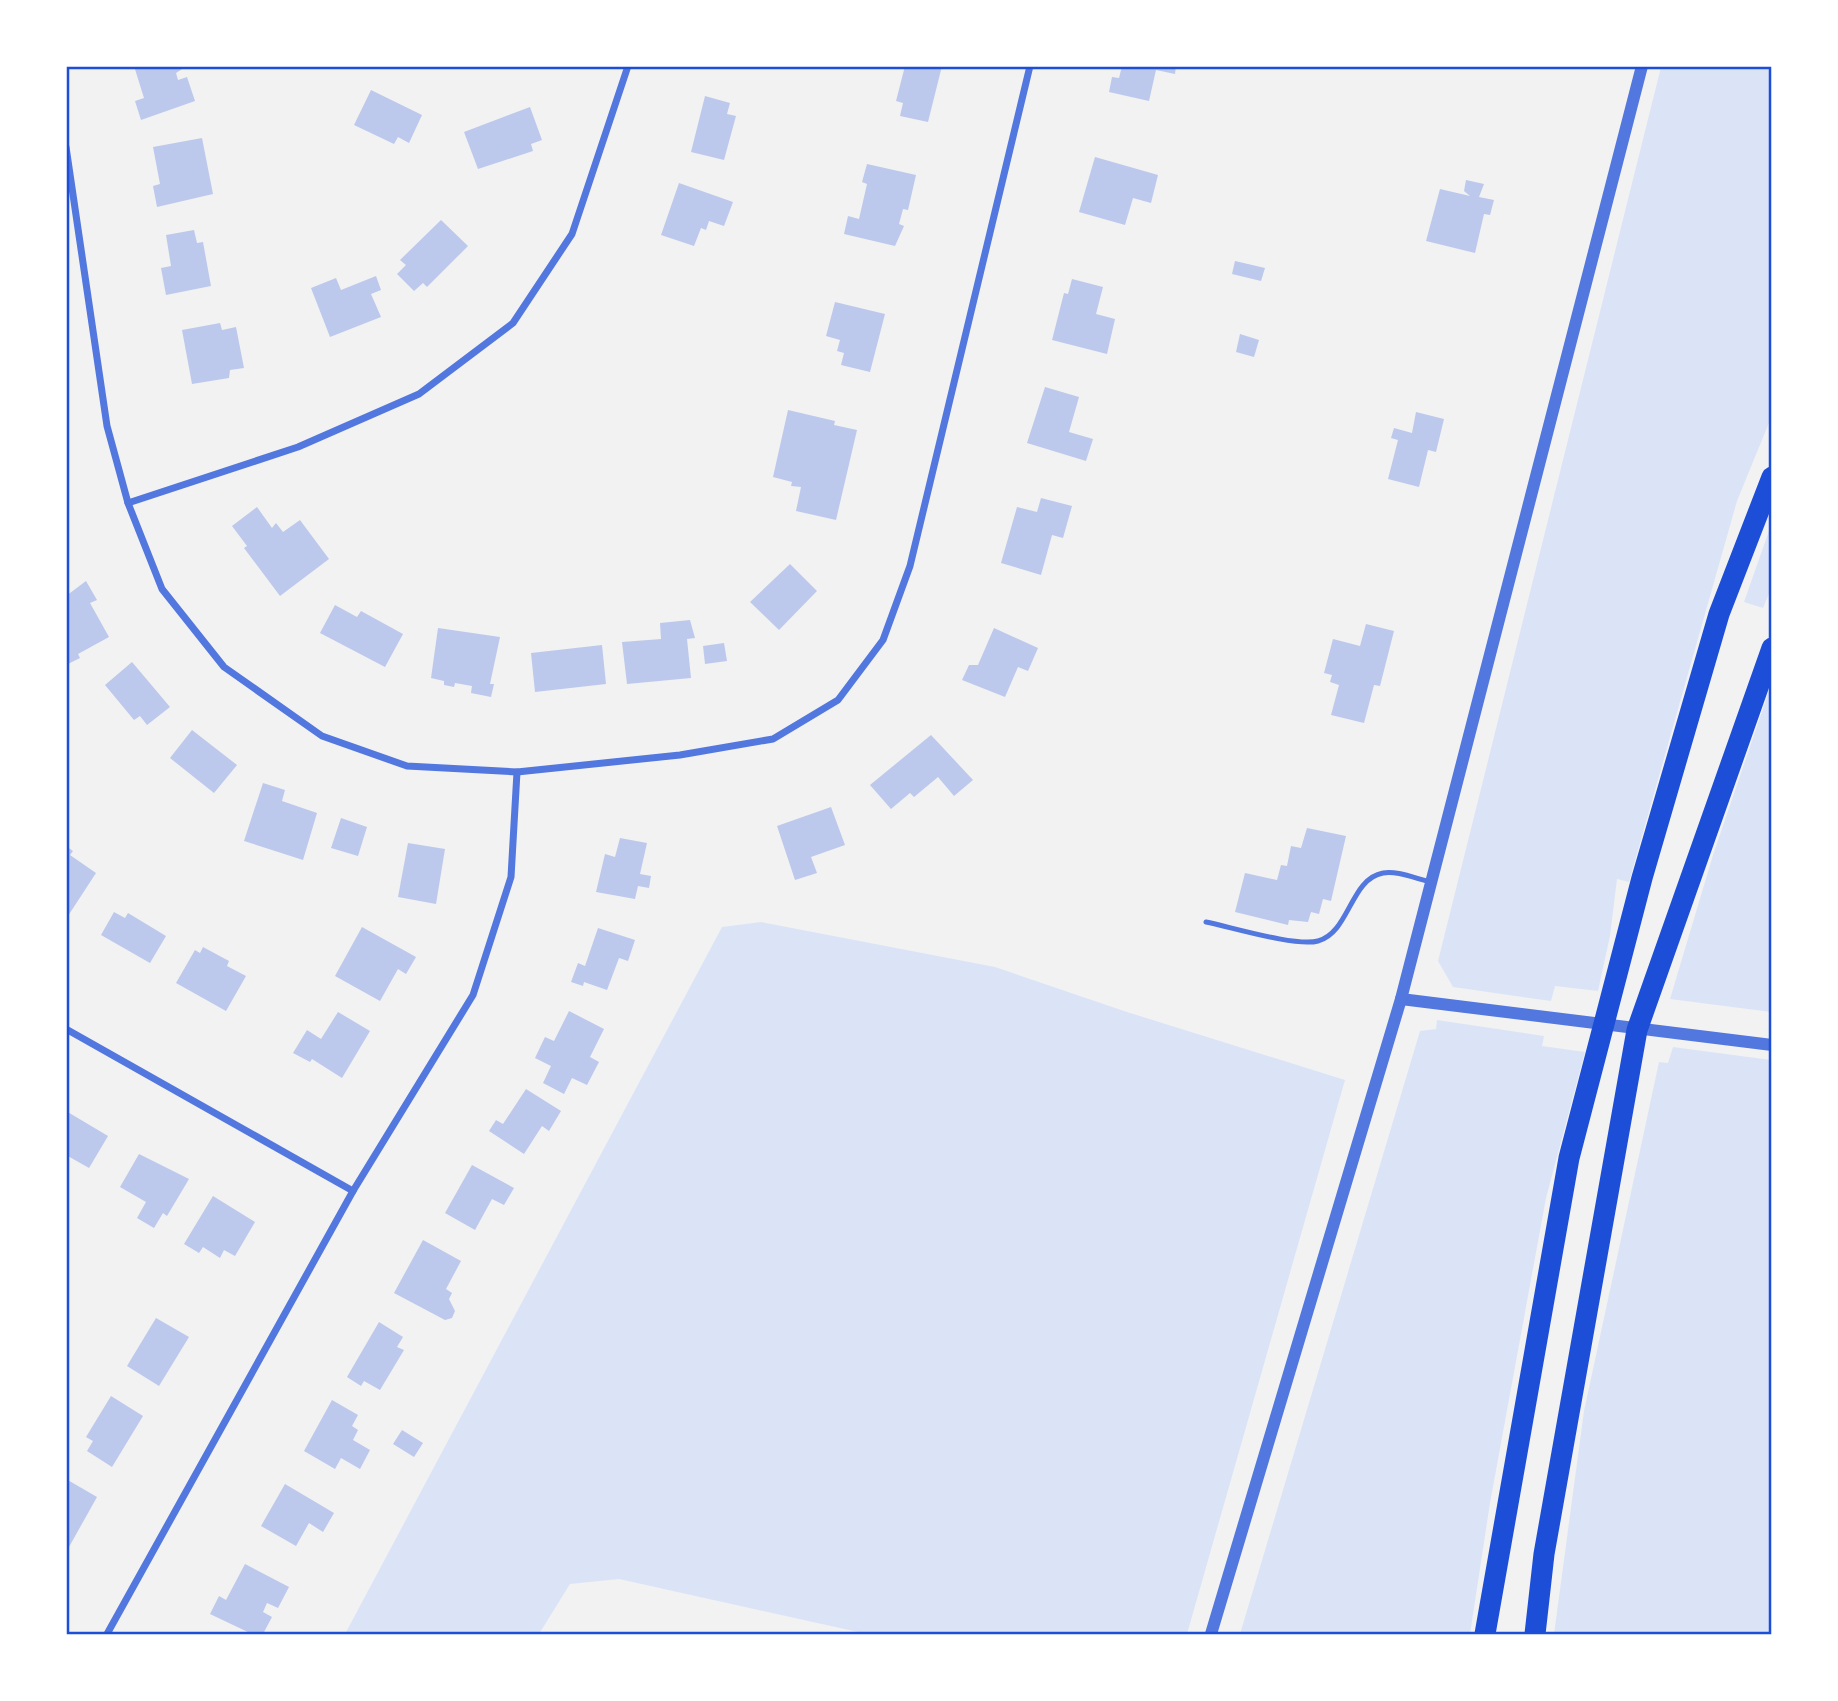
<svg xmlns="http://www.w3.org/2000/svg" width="1838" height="1701" font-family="'PT Sans',sans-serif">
	<rect width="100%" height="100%" fill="#f2f2f2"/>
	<g fill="#dbe4f7">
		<polygon points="1661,67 1771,67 1771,418 1737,501 1629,882 1617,879 1610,936 1598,991 1555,986 1551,1001 1453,987 1438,961"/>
		<polygon points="1771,525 1771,589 1763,608 1744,602"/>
		<polygon points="1771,685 1771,1012 1670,999 1713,855"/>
		<polygon points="761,922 995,967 1127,1012 1345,1080 1187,1634 867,1634 619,1579 570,1584 539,1634 345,1634 722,927"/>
		<polygon points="1437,1020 1544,1036 1542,1046 1585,1052 1546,1198 1490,1503 1470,1634 1240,1634 1420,1031 1436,1029"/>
		<polygon points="1673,1047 1771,1060 1771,1634 1554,1634 1584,1411 1659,1062 1668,1063"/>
	</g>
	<g fill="#bdc9ec">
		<polygon points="134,66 187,66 176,73 178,80 187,77 195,101 141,120 135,101 144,98"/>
		<polygon points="905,66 942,66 928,122 900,116 903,103 896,101"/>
		<polygon points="1122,66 1176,66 1175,74 1156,70 1149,101 1109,92 1112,77 1119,78"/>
		<polygon points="371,90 422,115 409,143 398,137 394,144 354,125"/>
		<polygon points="705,96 730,103 727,114 736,116 724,160 691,152"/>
		<polygon points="530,107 542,140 531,144 533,151 478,169 464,132"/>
		<polygon points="202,138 213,194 157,207 153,186 160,184 153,147"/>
		<polygon points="1095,157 1158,175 1151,203 1133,198 1125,225 1079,212"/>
		<polygon points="867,164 916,175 908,210 903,209 899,224 904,226 895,246 844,234 848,216 859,219 867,184 862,182"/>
		<polygon points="1466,180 1484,184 1479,197 1494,200 1490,215 1484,214 1475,253 1426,241 1440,189 1470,196 1464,191"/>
		<polygon points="679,183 733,202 724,226 709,221 706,230 701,228 694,246 661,235"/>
		<polygon points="441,220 468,246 427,287 423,283 414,291 397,274 406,265 400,260"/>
		<polygon points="194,230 197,243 203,242 211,286 166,295 161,268 171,266 166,235"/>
		<polygon points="1235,261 1265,268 1261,281 1232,274"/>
		<polygon points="376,276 381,290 371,294 381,317 330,337 311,288 336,278 341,290"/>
		<polygon points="1072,279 1103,287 1096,314 1115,319 1107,354 1052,340 1064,293 1068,294"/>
		<polygon points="835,302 885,314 870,372 841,365 844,353 837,351 840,340 826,336"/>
		<polygon points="220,323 222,330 236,327 244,368 230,370 229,378 192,384 182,330"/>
		<polygon points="1240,334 1259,340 1254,357 1236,352"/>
		<polygon points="1045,387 1079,397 1069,432 1093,439 1086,461 1027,443"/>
		<polygon points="788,410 835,421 834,425 857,430 836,520 796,511 801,487 791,486 792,482 773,477"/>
		<polygon points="1416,412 1444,419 1436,452 1428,450 1419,487 1388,479 1398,440 1391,438 1394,428 1412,433"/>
		<polygon points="1041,498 1072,506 1063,538 1052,535 1041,575 1001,563 1017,507 1037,512"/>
		<polygon points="257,507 272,528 276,523 283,532 300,520 329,559 280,596 244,548 247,546 232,526"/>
		<polygon points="790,564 817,591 779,630 750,602"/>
		<polygon points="86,581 97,600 90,603 109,637 78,654 80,658 66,665 66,596"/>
		<polygon points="335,605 357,617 361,611 403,634 385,667 320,633"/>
		<polygon points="690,620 695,638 687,639 691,678 627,684 622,642 661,639 660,623"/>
		<polygon points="1366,624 1394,631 1380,686 1374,685 1364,723 1331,715 1339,685 1330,682 1332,675 1324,673 1333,639 1360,646"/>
		<polygon points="438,628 500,637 490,684 494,684 491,697 471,693 472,686 455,683 454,687 444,685 444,681 431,678"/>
		<polygon points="994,628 1038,648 1028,671 1018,667 1005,697 962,680 969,665 978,665"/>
		<polygon points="724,643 727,661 705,664 703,646"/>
		<polygon points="602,645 606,684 535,692 531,653"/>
		<polygon points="132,662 170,707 147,725 140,716 134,720 105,685"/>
		<polygon points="192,730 237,765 214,793 170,758"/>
		<polygon points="931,735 973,780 954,796 938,777 914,797 910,793 891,809 870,785"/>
		<polygon points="263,783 285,790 282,801 317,813 303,860 244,841"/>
		<polygon points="831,807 845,845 811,857 817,873 795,880 777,826"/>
		<polygon points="341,818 367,827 358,856 331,848"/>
		<polygon points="1307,828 1346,836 1331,901 1323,899 1319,914 1311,912 1308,922 1289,920 1288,925 1235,912 1245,873 1277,880 1281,865 1287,866 1291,846 1301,848"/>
		<polygon points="620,838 647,843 640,874 651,876 649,888 638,886 635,899 596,892 605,854 615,857"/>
		<polygon points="408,843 445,849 436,904 398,897"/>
		<polygon points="66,846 73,851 70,855 96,873 66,919"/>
		<polygon points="114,912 125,918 128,913 166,936 150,963 101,935"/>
		<polygon points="362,927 416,957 406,974 398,969 380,1001 335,976"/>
		<polygon points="598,928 635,940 628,961 619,958 607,990 584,982 583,986 571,982 578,963 585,966"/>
		<polygon points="203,947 229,961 227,966 246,976 226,1011 176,983 195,950 200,953"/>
		<polygon points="569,1011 604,1029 590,1057 599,1062 587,1085 572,1078 564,1094 543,1083 551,1066 535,1058 545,1037 554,1041"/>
		<polygon points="338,1012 370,1031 342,1078 312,1059 310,1062 293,1053 307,1030 321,1039"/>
		<polygon points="526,1089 561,1111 549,1131 542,1126 524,1154 489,1131 496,1120 503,1124"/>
		<polygon points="66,1111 108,1136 89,1168 66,1155"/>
		<polygon points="139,1154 189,1179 167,1216 163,1213 154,1228 137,1218 146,1202 120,1187"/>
		<polygon points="472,1165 514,1188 504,1205 492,1199 475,1230 445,1213"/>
		<polygon points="213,1196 255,1222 235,1256 224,1250 220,1258 203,1247 199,1253 184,1244"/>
		<polygon points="423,1240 461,1261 446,1289 452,1293 449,1299 455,1311 452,1318 445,1320 394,1293"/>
		<polygon points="156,1318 189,1337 159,1386 127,1366"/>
		<polygon points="379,1322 403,1337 397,1347 404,1350 380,1390 364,1381 361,1386 347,1377"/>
		<polygon points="111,1396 143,1416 112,1467 87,1451 93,1441 86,1437"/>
		<polygon points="332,1400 358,1415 352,1426 358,1430 353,1440 370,1450 360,1469 341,1458 335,1469 304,1451"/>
		<polygon points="402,1430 423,1443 414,1457 393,1444"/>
		<polygon points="66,1479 97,1497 69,1547 66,1546"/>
		<polygon points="285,1484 334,1513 323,1532 309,1523 296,1546 261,1526"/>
		<polygon points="245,1564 289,1587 278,1608 267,1603 263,1612 272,1617 263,1634 252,1634 210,1614 219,1596 226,1600"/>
	</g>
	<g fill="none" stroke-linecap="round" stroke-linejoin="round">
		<path stroke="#5277de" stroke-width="5" d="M1206,922C1231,927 1296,947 1318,941C1350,932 1350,879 1383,873C1396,870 1417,879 1431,882"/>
		<g stroke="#5277de" stroke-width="7">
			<polyline points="66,147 107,426 128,503 162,589 224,667 322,736 407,766 517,772 680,755 773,739 838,700 883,640 910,566 1030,66"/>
			<polyline points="128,503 298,447 419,394 513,323 572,234 628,66"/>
			<polyline points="66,1029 353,1191"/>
			<polyline points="107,1634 353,1191 473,995 511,877 517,772"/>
		</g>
		<g stroke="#5277de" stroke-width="12">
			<polyline points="1401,999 1772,1045"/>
			<polyline points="1211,1634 1401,999 1642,66"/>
		</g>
		<g stroke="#1d4ed8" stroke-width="21">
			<polyline points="1485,1634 1569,1158 1642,878 1719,614 1772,477"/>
			<polyline points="1535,1634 1544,1554 1637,1030 1772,648"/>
		</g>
	</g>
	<rect width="1838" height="1701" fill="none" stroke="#ffffff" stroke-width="136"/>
	<rect x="68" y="68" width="1702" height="1565" fill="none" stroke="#1d4ed8" stroke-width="2.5"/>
</svg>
